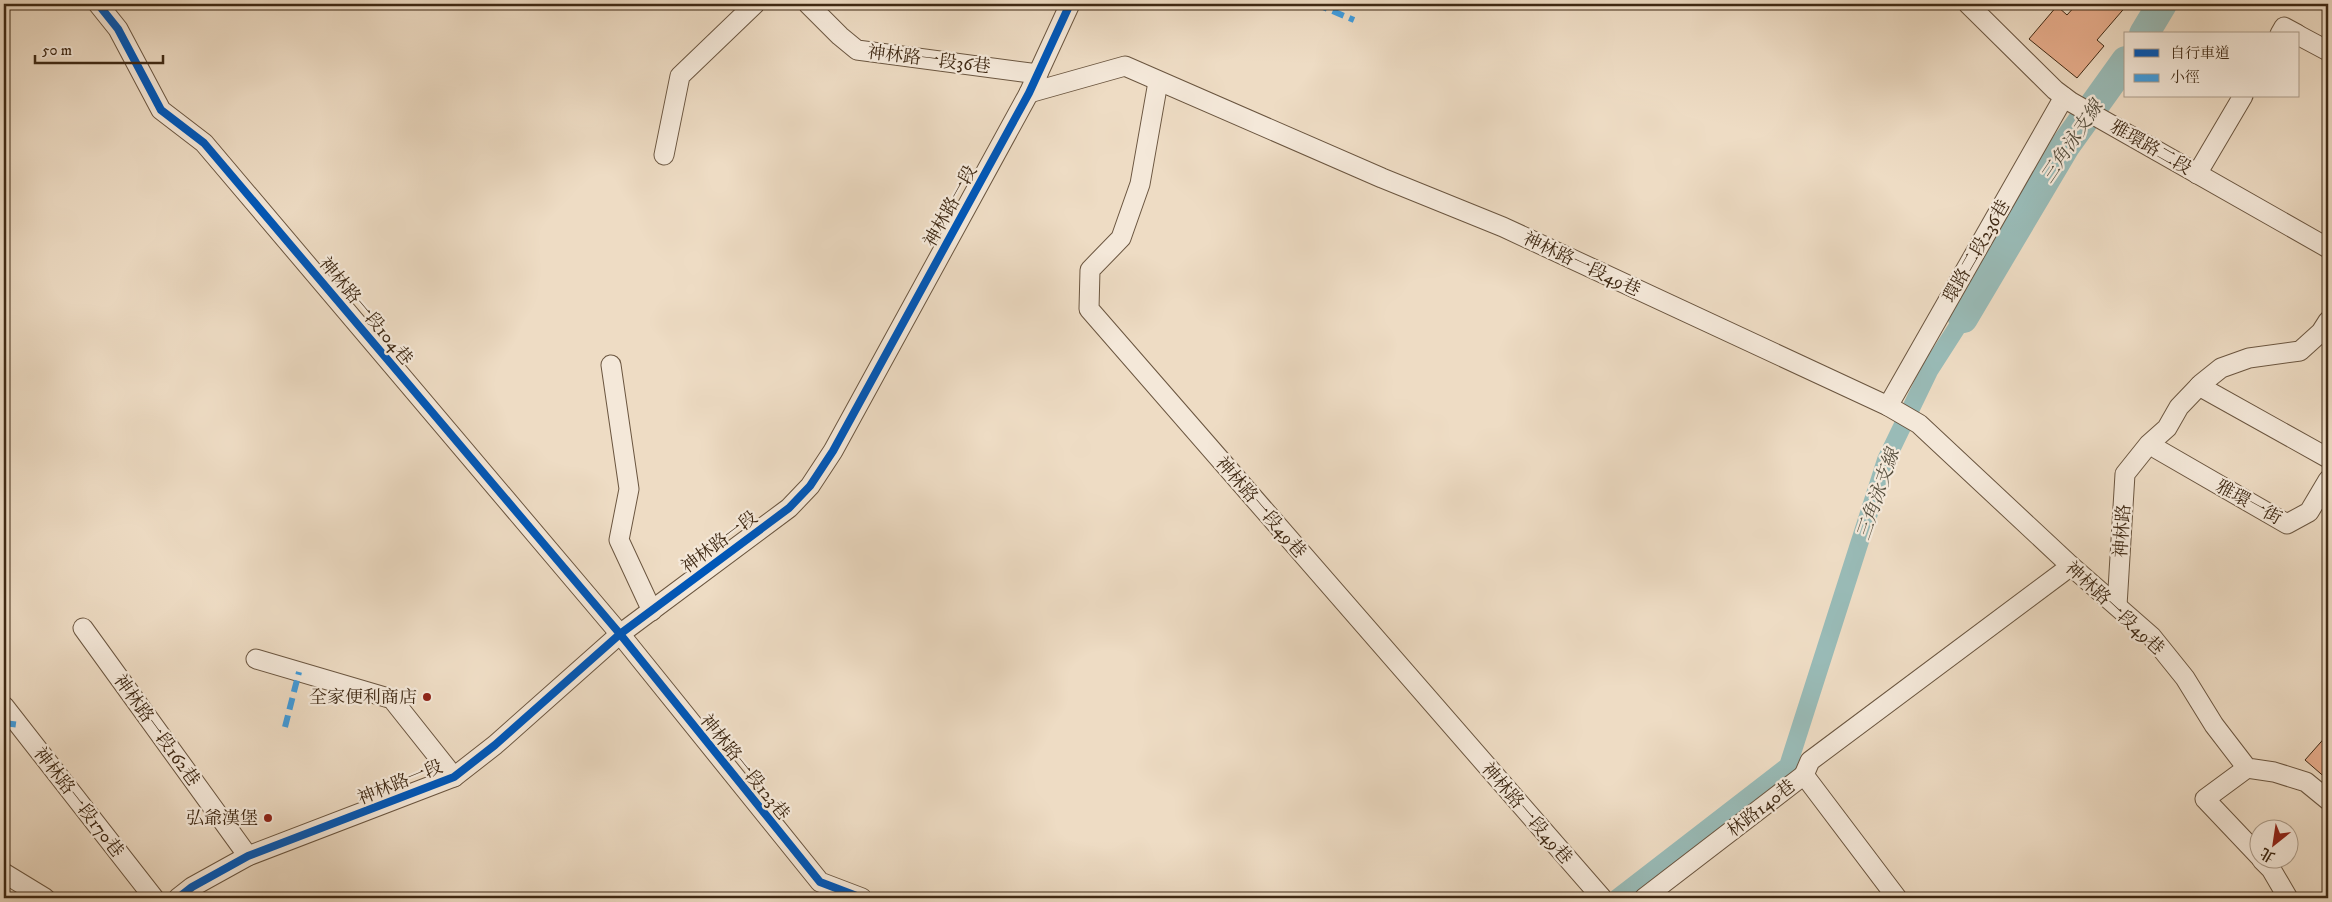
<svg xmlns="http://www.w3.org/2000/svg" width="2332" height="902" font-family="'IM FELL DW Pica','Noto Serif TC',serif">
	<rect width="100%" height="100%" fill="#eedcc4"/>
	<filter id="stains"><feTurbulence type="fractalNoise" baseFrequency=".004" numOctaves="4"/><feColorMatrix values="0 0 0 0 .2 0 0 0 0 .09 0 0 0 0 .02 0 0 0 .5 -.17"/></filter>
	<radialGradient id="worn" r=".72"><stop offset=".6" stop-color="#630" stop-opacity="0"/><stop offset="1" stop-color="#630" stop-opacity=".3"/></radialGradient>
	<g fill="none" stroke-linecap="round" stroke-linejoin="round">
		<polyline stroke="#99bbb7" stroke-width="18" points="1617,898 1788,766 1886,460 1929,371 1963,318"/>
		<g stroke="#99bbb7" stroke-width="30">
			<polyline points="2144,34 2162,4"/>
			<polyline points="1963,318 2065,146 2126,61"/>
		</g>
	</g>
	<g fill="#e8ae8d" stroke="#3f2914">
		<polygon points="2077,4 2128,4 2097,40 2104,46 2077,78 2029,39 2057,6 2067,15"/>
		<polygon points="2328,734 2328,780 2305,760"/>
	</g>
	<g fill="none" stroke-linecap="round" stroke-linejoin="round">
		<g stroke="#6b5640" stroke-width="21">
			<g id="minor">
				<polyline points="98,4 118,29 161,110 204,143 620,634 820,882 862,898"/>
				<polyline points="808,4 840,36 857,50 1038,74"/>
				<polyline points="1968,4 2055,90 2071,102 2328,248"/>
				<polyline points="2280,34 2284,27 2297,34"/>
				<polyline points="2298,35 2328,51"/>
				<polyline points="1158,82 1140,184 1121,238 1090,270 1089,309 1602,898"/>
				<polyline points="1029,93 1125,66 1382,178 1503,227 1888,406 1919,424 2071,566 2152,637 2185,678 2214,725 2247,768 2274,772 2306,782 2328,800"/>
				<polyline points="664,155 680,76 755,4"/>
				<polyline points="2197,174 2243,96"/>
				<polyline points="611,365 629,489 619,540 652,611"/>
				<polyline points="2199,386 2328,458"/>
				<polyline points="1888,406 2064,97"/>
				<polyline points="2157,449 2287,524 2309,512 2328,480"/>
				<polyline points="2117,606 2125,474 2149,444 2167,428 2179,407 2201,384 2221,368 2249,358 2300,351 2321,332 2328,321"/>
				<polyline points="83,628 248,856"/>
				<polyline points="256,659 392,699 454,777"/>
				<polyline points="4,706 154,898"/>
				<polyline points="2247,768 2205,799 2260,857"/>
				<polyline points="1804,775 1810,761 2071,566"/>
				<polyline points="2262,860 2271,869 2288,898"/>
				<polyline points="4,873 45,898"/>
				<polyline points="178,898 192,887 248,856 454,777 495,745 620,634 789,508 810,486 833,451 1029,93 1070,4"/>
				<polyline points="1644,898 1804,775 1897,898"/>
			</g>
		</g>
		<use href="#minor" stroke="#f4e8d9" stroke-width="19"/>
		<g stroke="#3f9cde" stroke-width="6" stroke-dasharray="12 6" stroke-linecap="butt">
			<polyline points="1316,4 1354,20"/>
			<polyline points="4,723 19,725"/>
			<polyline points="285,727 299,672"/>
		</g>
		<g stroke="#f4e8d9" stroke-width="11">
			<g id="cycleway">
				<polyline points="98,4 118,29 161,110 204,143 620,634 820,882 862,898"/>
				<polyline points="178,898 192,887 248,856 454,777 495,745 620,634 789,508 810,486 833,451 1029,93 1070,4"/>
			</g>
		</g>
		<use href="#cycleway" stroke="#0057b8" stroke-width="8"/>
	</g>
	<g fill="#8f2418" stroke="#f4e8d9" stroke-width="2">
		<circle cx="427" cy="697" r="5"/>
		<circle cx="268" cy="818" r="5"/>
	</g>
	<g text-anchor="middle" stroke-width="4.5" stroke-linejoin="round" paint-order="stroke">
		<g font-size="18" fill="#3f2914" stroke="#f4e8d9">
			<text transform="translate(929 59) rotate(7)" y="6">神林路一段36巷</text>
			<text transform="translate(2151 147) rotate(30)" y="6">雅環路二段</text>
			<text transform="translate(950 206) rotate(-61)" y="6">神林路一段</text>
			<text transform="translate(1976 251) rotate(-60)" y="6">環路二段236巷</text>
			<text transform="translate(1582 264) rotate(25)" y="6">神林路一段49巷</text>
			<text transform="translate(366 311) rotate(50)" y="6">神林路一段104巷</text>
			<text transform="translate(2249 502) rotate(29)" y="6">雅環一街</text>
			<text transform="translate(1261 507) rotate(49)" y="6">神林路一段49巷</text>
			<text transform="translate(2122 531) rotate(-86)" y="6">神林路</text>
			<text transform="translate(719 542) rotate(-37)" y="6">神林路一段</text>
			<text transform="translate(2115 608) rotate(43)" y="6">神林路一段49巷</text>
			<text transform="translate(157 730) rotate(54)" y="6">神林路一段162巷</text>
			<text transform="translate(745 767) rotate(51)" y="6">神林路一段123巷</text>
			<text transform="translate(400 782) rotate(-22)" y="6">神林路一段</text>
			<text transform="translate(79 802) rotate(52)" y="6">神林路一段170巷</text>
			<text transform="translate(1761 808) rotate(-38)" y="6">林路140巷</text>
			<text transform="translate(1527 813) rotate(49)" y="6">神林路一段49巷</text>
		</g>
		<g font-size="18" fill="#3f2914" stroke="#f4e8d9" text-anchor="end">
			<text x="417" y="703">全家便利商店</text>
			<text x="258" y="824">弘爺漢堡</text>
		</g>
		<g font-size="19" font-style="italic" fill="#564e3d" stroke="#f4e8d9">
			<text transform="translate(2071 141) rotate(-56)" y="7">三角泳支線</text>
			<text transform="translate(1877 494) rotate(-71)" y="7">三角泳支線</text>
		</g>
	</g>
	<rect width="2332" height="902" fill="none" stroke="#eedcc4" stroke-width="20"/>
	<rect x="5" y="5" width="2322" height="892" fill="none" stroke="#3f2914" stroke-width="2.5"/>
	<rect x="10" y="10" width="2312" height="882" fill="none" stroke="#3f2914"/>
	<rect x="2124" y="32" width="175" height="65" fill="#f4e8d9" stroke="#ac9c8a"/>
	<rect x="2134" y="49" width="25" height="8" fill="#0057b8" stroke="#ac9c8a"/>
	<text x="2170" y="58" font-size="15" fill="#3f2914">自行車道</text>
	<rect x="2134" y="74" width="25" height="8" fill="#3f9cde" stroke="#ac9c8a"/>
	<text x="2170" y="82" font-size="15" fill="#3f2914">小徑</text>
	<g transform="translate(2274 844) rotate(210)"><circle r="24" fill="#f4e8d9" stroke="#ac9c8a"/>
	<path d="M0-4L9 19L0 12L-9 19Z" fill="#8f2418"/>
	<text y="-8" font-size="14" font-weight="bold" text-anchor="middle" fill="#3f2914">北</text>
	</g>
	<path d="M35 55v8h128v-8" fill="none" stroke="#3f2914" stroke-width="2.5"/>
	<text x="42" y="55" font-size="15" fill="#3f2914" stroke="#f4e8d9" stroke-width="4" paint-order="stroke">50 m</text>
	<rect width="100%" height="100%" filter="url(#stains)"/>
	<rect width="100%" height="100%" fill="url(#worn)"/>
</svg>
